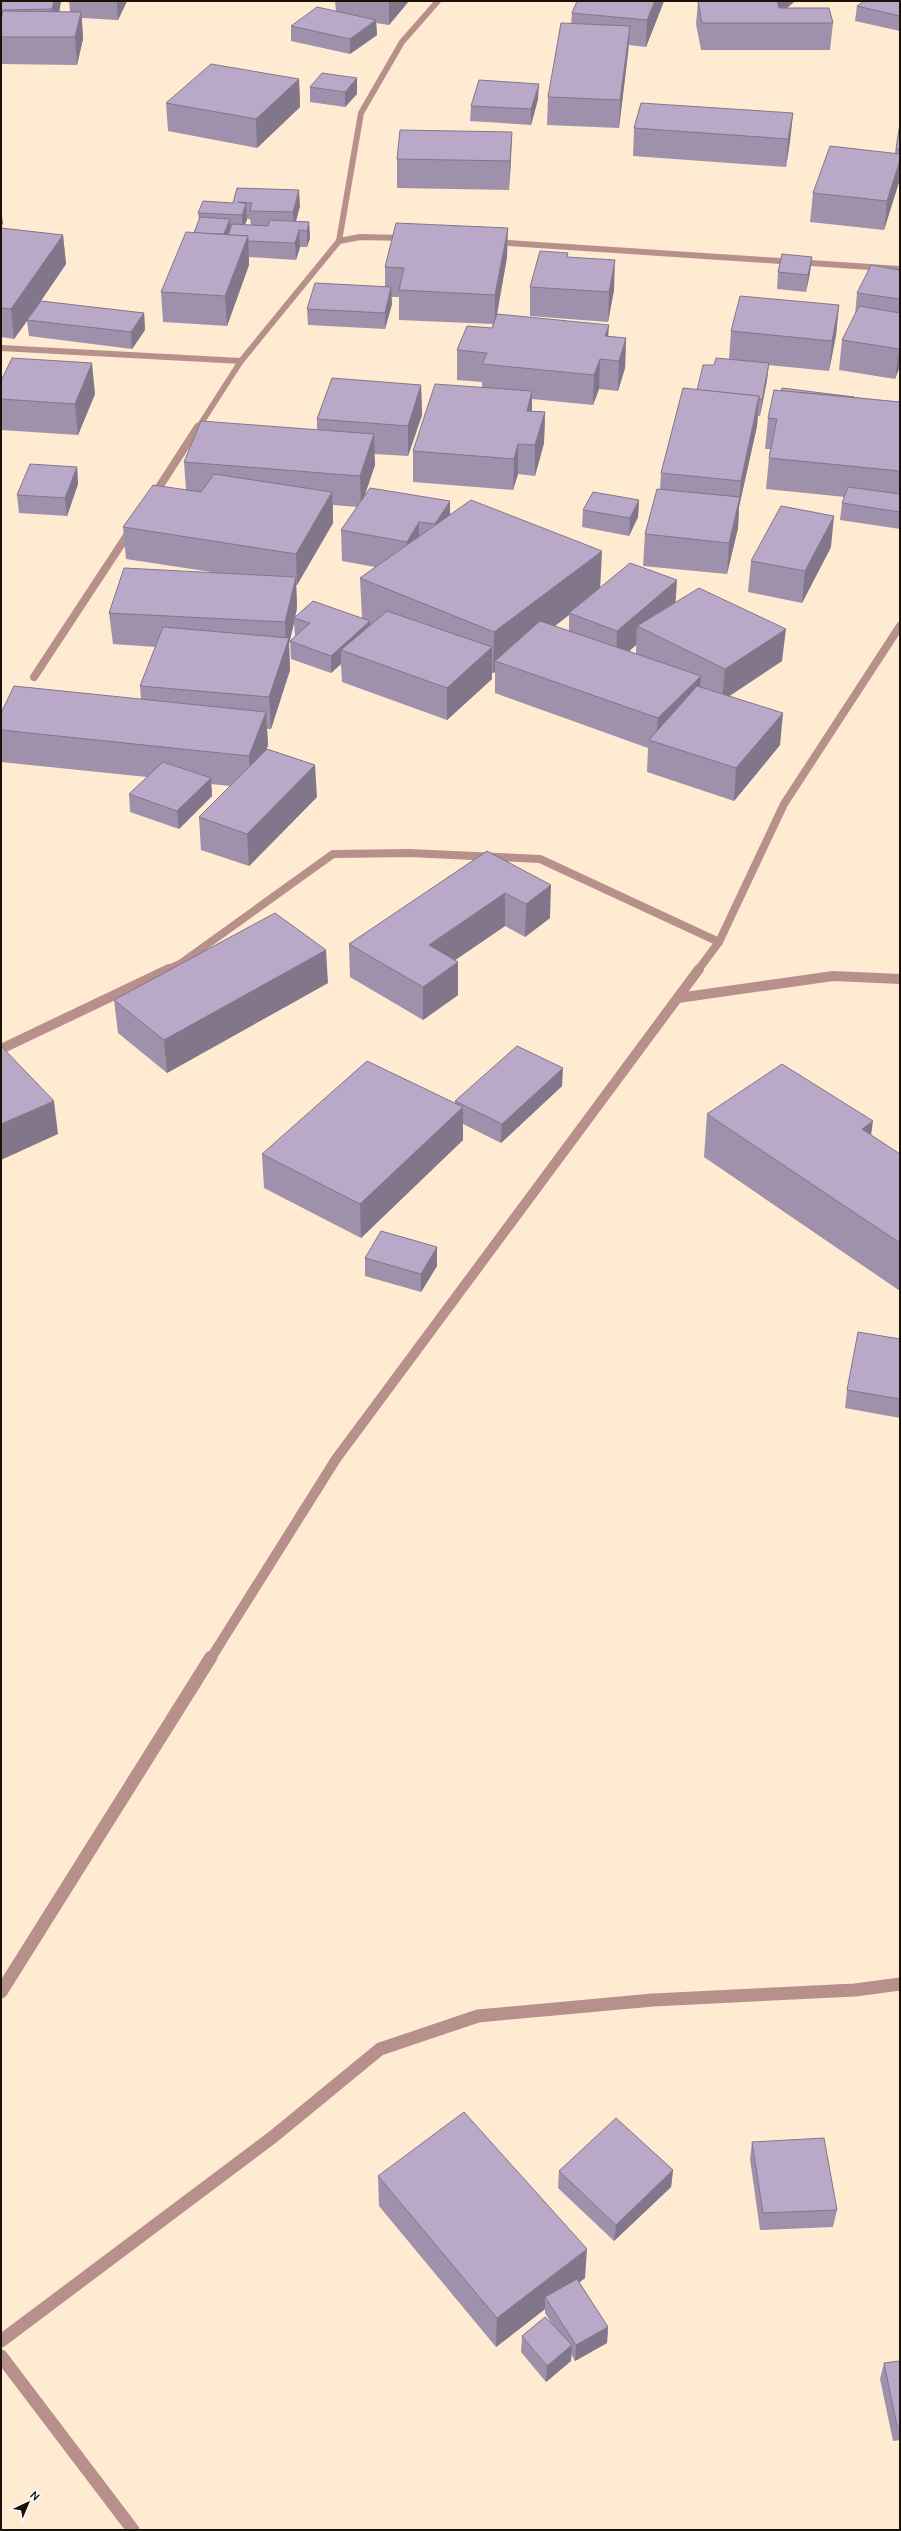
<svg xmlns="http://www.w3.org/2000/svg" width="901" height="2531" font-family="Ubuntu,sans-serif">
	<rect width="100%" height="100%" fill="#feebd1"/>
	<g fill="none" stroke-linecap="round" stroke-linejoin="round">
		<g stroke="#b7908c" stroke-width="6">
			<polyline points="339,241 361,113 402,42 438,1"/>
			<polyline points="494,242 900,269"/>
			<polyline points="1,348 241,361"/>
			<polyline points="198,428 241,361 339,241 360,237 405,238"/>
		</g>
		<g stroke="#b7908c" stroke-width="8">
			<polyline points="152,498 198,427"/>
			<polyline points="34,677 132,528"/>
			<polyline points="167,970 180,964 333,854 409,853 540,859 719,942"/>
			<polyline points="698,970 719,942 784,804 900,626"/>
		</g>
		<g stroke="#b7908c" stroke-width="10">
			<polyline points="678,998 833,976 900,979"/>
			<polyline points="1,1049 169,969"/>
			<polyline points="211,1658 336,1459 699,969"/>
		</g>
		<g stroke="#b7908c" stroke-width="13">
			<polyline points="1,1992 211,1657"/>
			<polyline points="1,2341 274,2136 380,2049 478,2016 653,2000 855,1990 900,1984"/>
			<polyline points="1,2356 133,2530"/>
		</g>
	</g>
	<g fill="#9f90ab" fill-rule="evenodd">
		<polygon points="1,1 61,1 59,12 70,12 69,1 127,1 118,20 82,18 83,39 77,65 1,64"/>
		<polygon points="335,1 409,1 389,25 376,23 377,35 350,54 291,41 291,26 336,11"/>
		<polygon points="664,1 646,47 629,45 628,53 619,128 547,125 548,97 571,24 572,13"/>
		<polygon points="698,1 795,1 787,8 833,23 830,50 701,50 696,24"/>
		<polygon points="900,1 900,31 855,21 857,6"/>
		<polygon points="299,79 300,107 257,148 168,131 166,103"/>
		<polygon points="310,87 357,94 345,107 310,102"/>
		<polygon points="538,99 531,125 470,121 471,106"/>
		<polygon points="793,113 790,141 786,167 633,156 634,128"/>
		<polygon points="900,123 900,178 899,178 899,182 884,230 810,222 813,193 895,153"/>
		<polygon points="397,159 511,160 509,190 397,188"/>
		<path d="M237,188L300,206L296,221L309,222L310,238L307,247H300L296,260L249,257V265L227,326L163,322L161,292L194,233L199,220L198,213L233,203ZM247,219H250L251,225H245Z"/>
		<polygon points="1,228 63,235 66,264 38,305 144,313 145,330 132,349 29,336 27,321 14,339 1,337"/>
		<polygon points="507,257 497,315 608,336 626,338 625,368 618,391 599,389 593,405 532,399 532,411 545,412 544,443 535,476 518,474 513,490 413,482 413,451 482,387 482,382 457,380 457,350 492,328 493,324 399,320 399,297 391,297 392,304 385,329 308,325 307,309 385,287 385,267"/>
		<polygon points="568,257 614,290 608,322 530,316 530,287"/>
		<polygon points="900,270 900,371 898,371 895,379 839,370 842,340 855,315 857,293"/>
		<polygon points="778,272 810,273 806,292 777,289"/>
		<polygon points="839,305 836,335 829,371 768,365 767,380 760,416 758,416 757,426 739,507 738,528 727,574 643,566 645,534 660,489 661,473 697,390 714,365 729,359 731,331"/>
		<polygon points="1,381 95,394 78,435 1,430"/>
		<path d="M421,385L422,415L408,456L374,454L375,465L364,495L450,515L600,588L676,603L782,661L729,696L780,745L734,801L647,772L648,748L495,693V672L493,673H492V679L447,720L342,682L341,664L331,673L291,659L290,641L296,636H295L294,623L289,644L290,670L271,729H267L268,745L266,750L317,797L249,866L201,850L199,817L230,786L211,784L212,796L179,829L130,812L129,794L147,777L1,762V713L141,699L140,686L156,647L113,644L109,613L218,573L126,559L123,527L186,490L184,462L317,430V419ZM333,505L357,507L341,530L342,561L375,567L360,578L362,618L295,616L297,608L296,585H297L333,523ZM569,615V631L555,626ZM636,645V654L629,651Z"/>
		<polygon points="854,397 900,402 900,529 840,520 842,503 845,497 766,489 769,458 770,449 765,449 768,418"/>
		<polygon points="77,467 78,484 67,516 19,513 17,495"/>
		<polygon points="639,500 638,517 629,536 582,527 583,510"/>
		<polygon points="831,547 802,603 748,592 751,561"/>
		<polygon points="487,851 550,918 525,937 505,926 455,960 458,962 458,995 423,1020 350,977 349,944"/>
		<polygon points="328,983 167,1073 118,1033 114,1000"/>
		<polygon points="562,1086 501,1143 463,1124 463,1140 361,1238 264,1188 262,1154 455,1103 455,1101"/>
		<polygon points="707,1114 871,1135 900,1154 900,1291 704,1157"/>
		<polygon points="437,1247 437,1266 421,1292 365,1276 365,1258"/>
		<polygon points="900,1339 900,1418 845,1408 847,1390"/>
		<polygon points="752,2142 837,2210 833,2227 760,2230 750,2159"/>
		<polygon points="673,2170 671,2187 614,2241 558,2188 559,2171"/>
		<polygon points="378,2176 585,2278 579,2282 608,2327 607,2343 575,2361 571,2354 571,2361 546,2382 521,2352 522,2336 551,2323 545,2313 545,2309 496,2347 379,2206"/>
		<polygon points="900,2361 900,2440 893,2441 880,2379 884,2363"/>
	</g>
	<g fill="#82768b">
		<polygon points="54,1 61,1 55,36 52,9"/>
		<polygon points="117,1 127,1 118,20"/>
		<polygon points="389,1 409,1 389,25"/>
		<polygon points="655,1 664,1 646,47 647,20"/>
		<polygon points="772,1 795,1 770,23"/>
		<polygon points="81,12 83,39 77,65 75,37"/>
		<polygon points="376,20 377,35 350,54 350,39"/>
		<polygon points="630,26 628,53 619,128 620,100"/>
		<polygon points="357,78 357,94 345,107 345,92"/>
		<polygon points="299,79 300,107 257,148 256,119"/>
		<polygon points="539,84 538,99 531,125 531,109"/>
		<polygon points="793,113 790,141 786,167 788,139"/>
		<polygon points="512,132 511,160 509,190 510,161"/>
		<polygon points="900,160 900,171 899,182 884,230 887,201"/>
		<polygon points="299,190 300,206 294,228 293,212"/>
		<polygon points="246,204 247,220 242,231 242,215"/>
		<polygon points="1,207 3,224 1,226"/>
		<polygon points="230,219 231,235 221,241"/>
		<polygon points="309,222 310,238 307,247 307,231"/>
		<polygon points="508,228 507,257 495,324 495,295"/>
		<polygon points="299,230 300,247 296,260 295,243"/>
		<polygon points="63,235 66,264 28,320 27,320 27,321 14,339 11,309"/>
		<polygon points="248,236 249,265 227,326 225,296"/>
		<polygon points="812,257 810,273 806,292 808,275"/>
		<polygon points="615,260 614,290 608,322 609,292"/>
		<polygon points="391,287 392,304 385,329 385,313"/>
		<polygon points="839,305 836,335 829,371 832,341"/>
		<polygon points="144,313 145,330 132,349 131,332"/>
		<polygon points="609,325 607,355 605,336"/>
		<polygon points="626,338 625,368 618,391 619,361"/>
		<polygon points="900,346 900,359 898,371 895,379 899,349"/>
		<polygon points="600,359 599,389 593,405 594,375"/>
		<polygon points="92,363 95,394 78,435 75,404"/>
		<polygon points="769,363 767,380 760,416 762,400"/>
		<polygon points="421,385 422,415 408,456 408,426"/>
		<polygon points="532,391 532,422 527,411"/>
		<polygon points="759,396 757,426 739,507 738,528 727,574 729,543 739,501 741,481"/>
		<polygon points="545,412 544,443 535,476 535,445"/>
		<polygon points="374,434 375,465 361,507 360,476"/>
		<polygon points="518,444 518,474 513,490 514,459"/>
		<polygon points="77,467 78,484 67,516 65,498"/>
		<polygon points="332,492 333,523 297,585 296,554"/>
		<polygon points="639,500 638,517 629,536 630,518"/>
		<polygon points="450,501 450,533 435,556 435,524"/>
		<polygon points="834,516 831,547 802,603 805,571"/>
		<polygon points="419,522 419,553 407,573 407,542"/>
		<polygon points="602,551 600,591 569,613 569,615 505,664 495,661 495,672 493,673 494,632"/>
		<polygon points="296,577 297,608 295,618 294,618 294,623 289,644 290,670 271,729 269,697 286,646 285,622"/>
		<polygon points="677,580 675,612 637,626 636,645 616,663 617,631"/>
		<polygon points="370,621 371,638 341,650 341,664 331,673 331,656"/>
		<polygon points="786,629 782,661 722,701 725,669"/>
		<polygon points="492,647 492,679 447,720 447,688"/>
		<polygon points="701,676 698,708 656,743 658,718"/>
		<polygon points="266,712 268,745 251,789 249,756"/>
		<polygon points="783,713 780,745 734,801 736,768"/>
		<polygon points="315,765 317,797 249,866 247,834"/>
		<polygon points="211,778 212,796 179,829 177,811"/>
		<polygon points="551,885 550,918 525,937 526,904"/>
		<polygon points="505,893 505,926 429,978 429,945"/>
		<polygon points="326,950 328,983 167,1073 164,1040"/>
		<polygon points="458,962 458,995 423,1020 423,987"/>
		<polygon points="563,1068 562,1086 501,1143 502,1124"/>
		<polygon points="54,1101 58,1134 1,1160 1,1124"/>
		<polygon points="463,1107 463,1140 361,1238 360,1204"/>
		<polygon points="873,1121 867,1165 862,1129"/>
		<polygon points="437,1247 437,1266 421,1292 421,1274"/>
		<polygon points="673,2170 671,2187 614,2241 616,2225"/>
		<polygon points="587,2249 585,2278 551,2305 545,2297 545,2309 496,2347 497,2318"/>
		<polygon points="608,2327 607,2343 575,2361 576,2345"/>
		<polygon points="572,2345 571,2361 546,2382 547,2366"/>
	</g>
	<g fill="#b9a8c7" stroke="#82768b">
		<polygon points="2,1 54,1 52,9 1,10"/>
		<polygon points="577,1 655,1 647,20 572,13"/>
		<polygon points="698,1 777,1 779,8 829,8 833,23 702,23"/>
		<polygon points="864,1 900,1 900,16 857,6"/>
		<polygon points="317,7 376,20 350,39 291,26"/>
		<polygon points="3,11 81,12 75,37 1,37 1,19"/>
		<polygon points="561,23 630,26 620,100 548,97"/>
		<polygon points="211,64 299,79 256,119 166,103"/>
		<polygon points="322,73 357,78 345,92 310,87"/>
		<polygon points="479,80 539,84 531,109 471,106"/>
		<polygon points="641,103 793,113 788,139 634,128"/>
		<polygon points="900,123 900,149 896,149"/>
		<polygon points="400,130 512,132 510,161 397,159"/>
		<polygon points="830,146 900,154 900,160 887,201 813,193"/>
		<polygon points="237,188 299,190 293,212 250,211 252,203 238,202 246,204 242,215 198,213 203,201 233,203"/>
		<polygon points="200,217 230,219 224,234 194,233"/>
		<polygon points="270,220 309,222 307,231 299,230 295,243 248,241 248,236 228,235 232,224 268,226"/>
		<polygon points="396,223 508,228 495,295 399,290 404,268 385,267"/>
		<polygon points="1,228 63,235 11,309 1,308"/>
		<polygon points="186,232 248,236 225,296 161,292"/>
		<polygon points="540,251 568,253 567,257 615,260 609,292 530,287"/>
		<polygon points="782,254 812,257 808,275 778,272"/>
		<polygon points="871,265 900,270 900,299 857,293"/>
		<polygon points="315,283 391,287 385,313 307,309"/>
		<polygon points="740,296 839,305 832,341 731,331"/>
		<polygon points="41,301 144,313 131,332 27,320"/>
		<polygon points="859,306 900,313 900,346 899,349 842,340"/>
		<polygon points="497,314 609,325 605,336 626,338 619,361 600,359 594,375 482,364 487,353 457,350 467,326 492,328"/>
		<polygon points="12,358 92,363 75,404 1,399 1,381"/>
		<polygon points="716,358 769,363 762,400 759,399 759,396 697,390 703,365 714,365"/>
		<polygon points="332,378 421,385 408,426 317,419"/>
		<polygon points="435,384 532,391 527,411 545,412 535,445 518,444 514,459 413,451"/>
		<polygon points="683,388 759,396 741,481 661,473"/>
		<polygon points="782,388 854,397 781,391"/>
		<polygon points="774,390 900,402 900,471 769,458 777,419 768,418"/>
		<polygon points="201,421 374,434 360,476 184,462"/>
		<polygon points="30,464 77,467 65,498 17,495"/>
		<polygon points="214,474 332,492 296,554 123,527 153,485 201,492"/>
		<polygon points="848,487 900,494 900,512 842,503"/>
		<polygon points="370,488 450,501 435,524 419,522 407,542 341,530"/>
		<polygon points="657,489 740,497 729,543 645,534"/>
		<polygon points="593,492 639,500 630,518 583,510"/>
		<polygon points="471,500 602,551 494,632 360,578"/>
		<polygon points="781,506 834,516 805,571 751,561"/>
		<polygon points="630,563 677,580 617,631 569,613"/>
		<polygon points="124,568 296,577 285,622 109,613"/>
		<polygon points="699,588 786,629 725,669 637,626"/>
		<polygon points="313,601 370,621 331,656 290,641 310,623 294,618"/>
		<polygon points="387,611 492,647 447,688 341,650"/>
		<polygon points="540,621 701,676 658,718 495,661"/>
		<polygon points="163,627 289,638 269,697 140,686"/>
		<polygon points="14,686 266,712 249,756 1,730 1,713"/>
		<polygon points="697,686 783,713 736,768 649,740"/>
		<polygon points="267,749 315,765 247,834 199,817"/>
		<polygon points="163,762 211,778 177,811 129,794"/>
		<polygon points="487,851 551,885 526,904 505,893 429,945 458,962 423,987 349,944"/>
		<polygon points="275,913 326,950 164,1040 114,1000"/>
		<polygon points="1,1046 54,1101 1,1124"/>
		<polygon points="517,1046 563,1068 502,1124 455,1101"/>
		<polygon points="367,1061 463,1107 360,1204 262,1154"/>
		<polygon points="782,1064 873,1121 862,1129 900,1154 900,1243 707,1114"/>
		<polygon points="381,1231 437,1247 421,1274 365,1258"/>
		<polygon points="858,1332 900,1339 900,1399 847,1390"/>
		<polygon points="464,2112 587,2249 497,2318 378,2176"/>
		<polygon points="616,2118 673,2170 616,2225 559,2171"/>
		<polygon points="824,2138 837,2210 763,2213 752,2142"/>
		<polygon points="577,2279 608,2327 576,2345 545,2297"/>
		<polygon points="545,2317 572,2345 547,2366 522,2336"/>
		<polygon points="900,2361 900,2426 897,2426 884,2363"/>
	</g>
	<rect width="901" height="2531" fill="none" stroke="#1b1207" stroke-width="4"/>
	<g transform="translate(28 2503) rotate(44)" stroke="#fbfbfb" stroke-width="3" paint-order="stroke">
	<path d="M0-3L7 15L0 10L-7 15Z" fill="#1b1207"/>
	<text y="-6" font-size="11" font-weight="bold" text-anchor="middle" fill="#1b1207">N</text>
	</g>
</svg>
